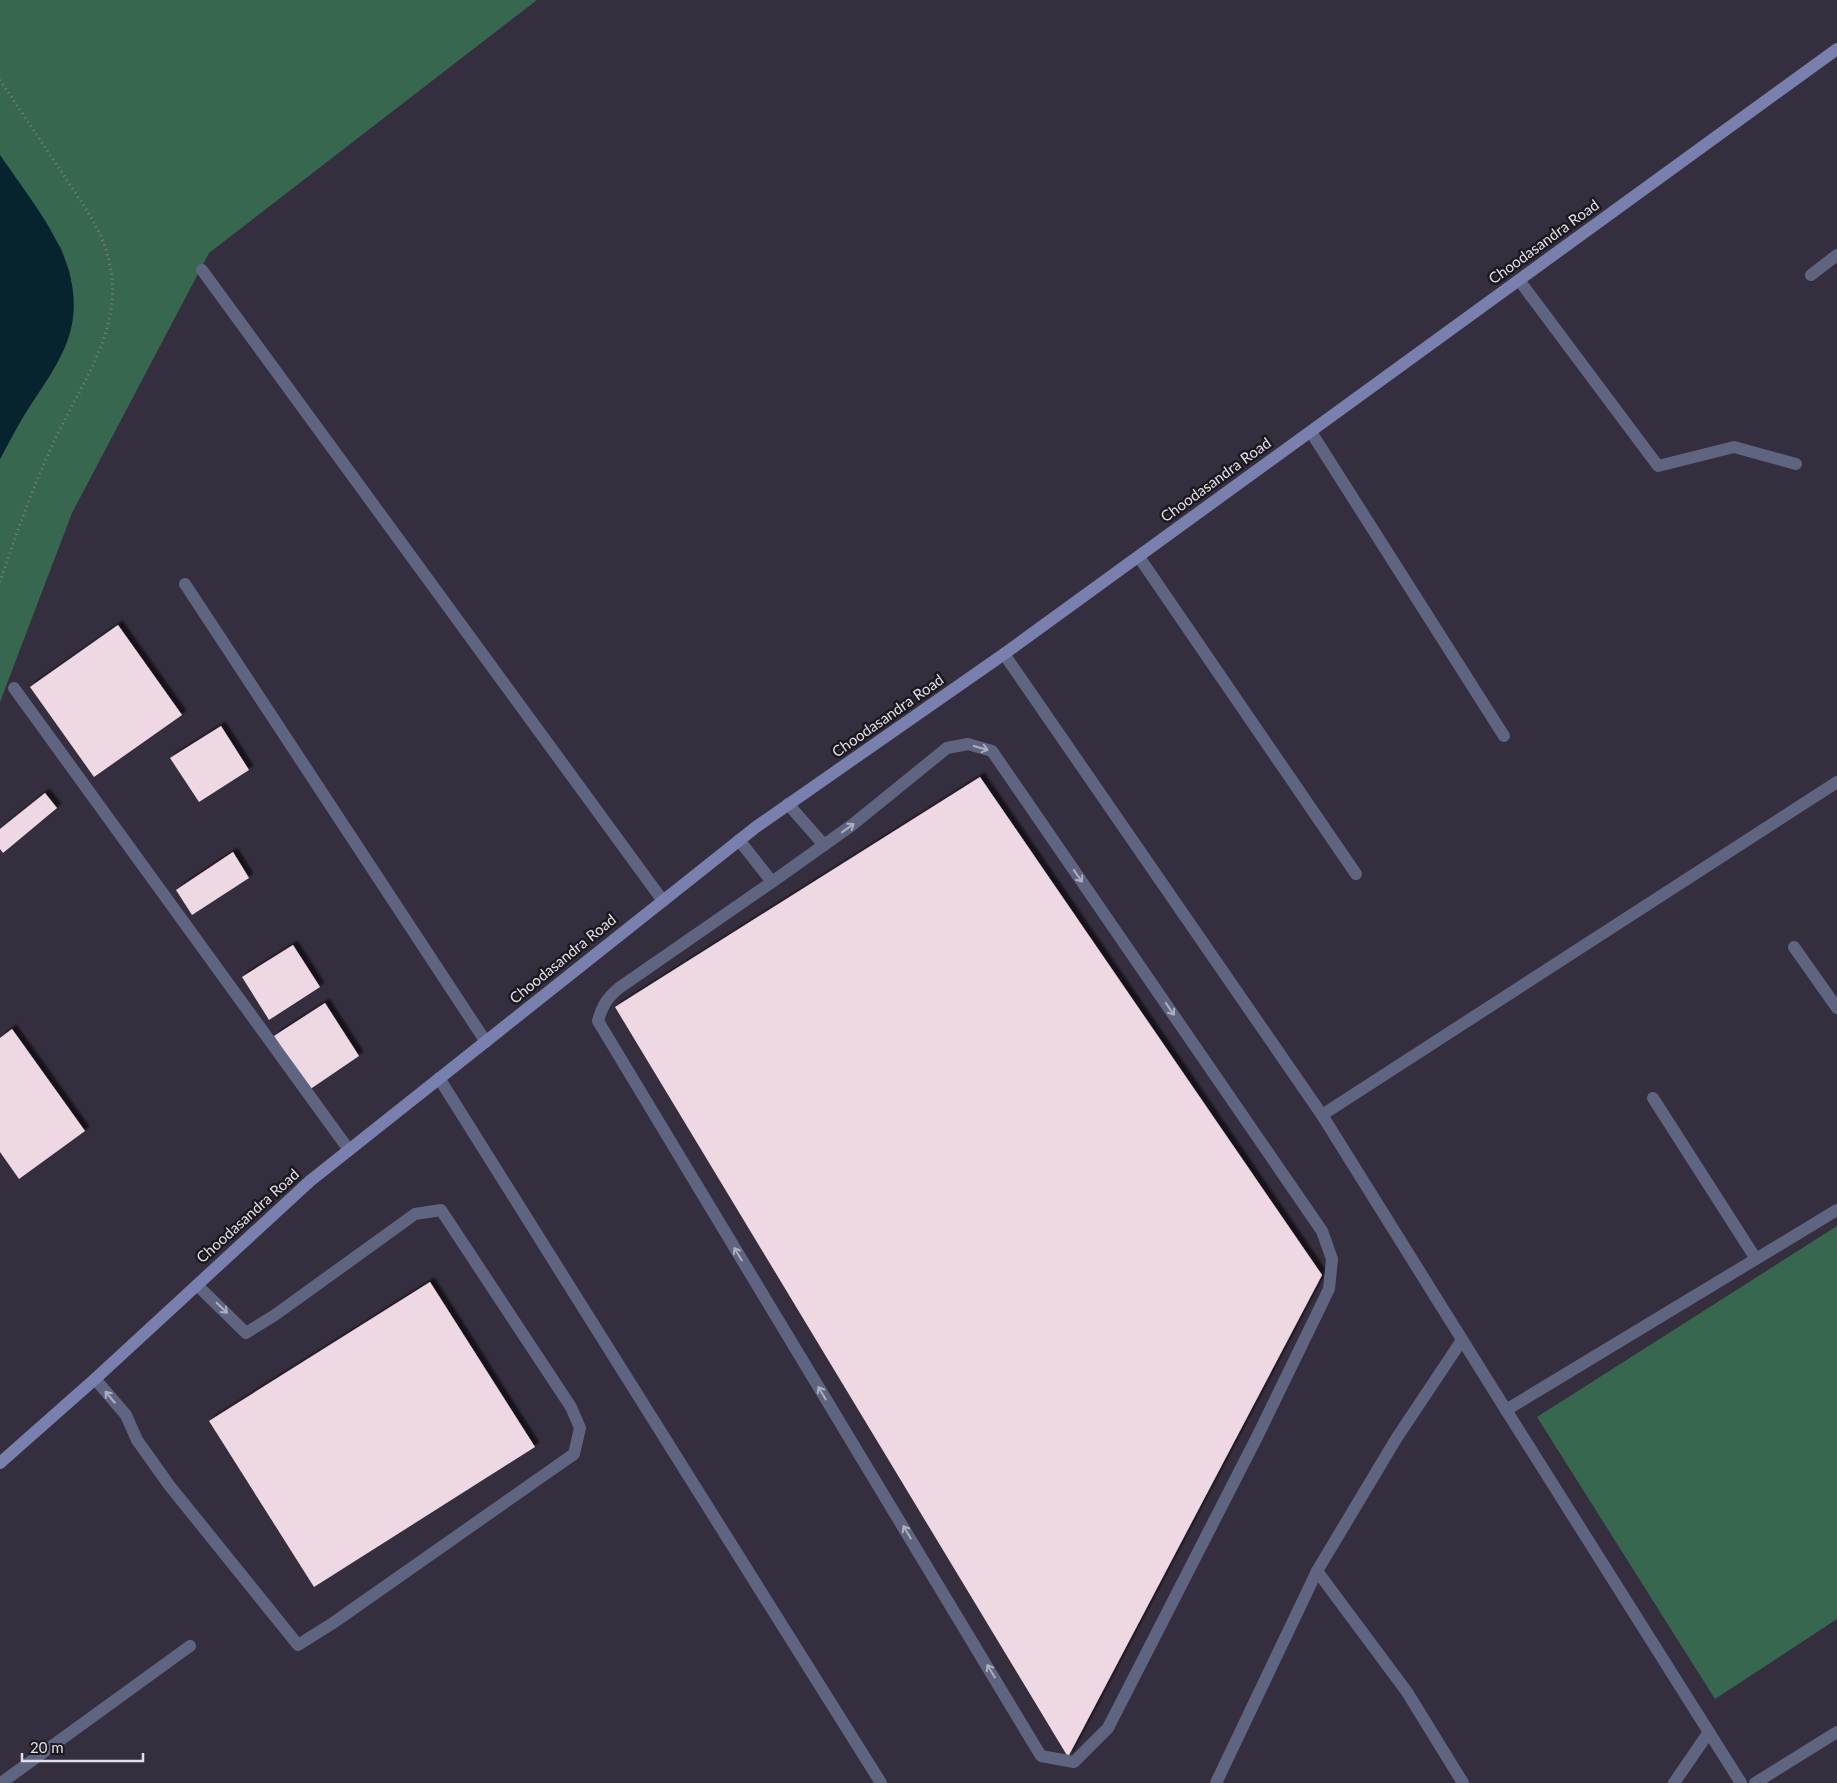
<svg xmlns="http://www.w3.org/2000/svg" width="1837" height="1783" font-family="Lato,sans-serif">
	<defs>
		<filter id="shadow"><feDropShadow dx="4.5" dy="-4.5" stdDeviation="1" flood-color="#0009"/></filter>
	</defs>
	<rect width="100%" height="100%" fill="#352e3e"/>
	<g fill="#37674e">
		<polygon points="0,0 537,0 209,253 72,513 0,702 0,459 21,420 53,370 72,320 73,294 69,270 61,248 0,155"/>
		<polygon points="1837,1226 1837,1619 1715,1699 1537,1417"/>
	</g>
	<path fill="#05242e" d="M0,155C38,211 96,274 65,347C54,373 36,395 22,419C14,432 7,446 0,459Z"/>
	<g fill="#eed8e4" filter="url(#shadow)">
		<polygon points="118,625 182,715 94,777 30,687"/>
		<polygon points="221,726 249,770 199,802 170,758"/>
		<polygon points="980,777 1322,1275 1068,1757 615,1007"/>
		<polygon points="45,793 57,808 3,853 0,849 0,829"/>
		<polygon points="233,852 249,878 192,915 176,890"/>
		<polygon points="293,945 320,987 269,1020 242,977"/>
		<polygon points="325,1003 359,1056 309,1090 274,1036"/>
		<polygon points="12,1029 85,1131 19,1179 0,1152 0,1038"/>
		<polygon points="430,1282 535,1447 314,1587 209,1421"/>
	</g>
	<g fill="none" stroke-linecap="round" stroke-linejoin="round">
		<path stroke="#827c89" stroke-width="3" stroke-dasharray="1 4" stroke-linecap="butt" d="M0,80C21,111 42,143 63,174C79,199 97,222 106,250C131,324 79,384 51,448C31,492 15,537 0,582"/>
		<g stroke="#5f6581" stroke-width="12">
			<polyline points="202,270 663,901"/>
			<polyline points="1519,280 1658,466 1734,447 1796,464"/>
			<polyline points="1794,947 1837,1008"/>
			<polyline points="439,1078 881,1783"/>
			<polyline points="1506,1410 1741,1783"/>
		</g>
		<g stroke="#5f6581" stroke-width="12">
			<polyline points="1811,275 1837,255"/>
			<polyline points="1311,432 1504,736"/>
			<polyline points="1139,557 1356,874"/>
			<polyline points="185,584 486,1042"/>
			<polyline points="1004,654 1322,1115 1506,1410 1837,1210"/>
			<polyline points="14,688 349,1150"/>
			<path d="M739,840L772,882L619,988C607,998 602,1006 598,1021L1041,1756L1074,1762L1108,1728L1257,1437L1329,1289L1332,1259L1322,1231L992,751L968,744L947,748L852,825L824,845L788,804"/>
			<polyline points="772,882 824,845"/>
			<polyline points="1653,1098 1756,1259"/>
			<polyline points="1322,1115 1837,782"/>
			<polyline points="95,1379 126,1415 137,1440 169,1485 298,1645 333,1623 574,1454 580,1428 571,1407 441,1210 415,1214 275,1315 246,1333 197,1285"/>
			<polyline points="1317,1571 1407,1692 1463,1783"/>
			<polyline points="1,1783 190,1646"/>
			<polyline points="1216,1783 1317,1571 1396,1439 1462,1340"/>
			<polyline points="1674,1783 1709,1732"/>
			<polyline points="1755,1783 1837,1732"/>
		</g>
		<polyline stroke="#7980ae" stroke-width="12" points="0,1463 95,1379 310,1181 756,827 1004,654 1837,49"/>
	</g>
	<defs><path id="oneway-shaft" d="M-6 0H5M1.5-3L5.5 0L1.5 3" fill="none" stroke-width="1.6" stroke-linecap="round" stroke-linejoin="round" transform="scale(1.25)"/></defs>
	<g stroke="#aeaebf">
		<use href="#oneway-shaft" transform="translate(981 748) rotate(16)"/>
		<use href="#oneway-shaft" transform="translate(848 828) rotate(-36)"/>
		<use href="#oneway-shaft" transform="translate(1078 876) rotate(55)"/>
		<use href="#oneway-shaft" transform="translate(1170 1009) rotate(55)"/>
		<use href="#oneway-shaft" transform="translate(738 1254) rotate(-121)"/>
		<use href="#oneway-shaft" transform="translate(222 1308) rotate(44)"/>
		<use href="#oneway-shaft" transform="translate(822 1393) rotate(-121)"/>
		<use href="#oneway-shaft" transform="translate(110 1397) rotate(-130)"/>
		<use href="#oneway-shaft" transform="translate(907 1532) rotate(-121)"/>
		<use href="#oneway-shaft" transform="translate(991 1671) rotate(-121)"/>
	</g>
	<g text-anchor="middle" stroke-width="5" stroke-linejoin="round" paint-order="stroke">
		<g font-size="15" fill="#e3dfe9" stroke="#1b181f">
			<text transform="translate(1544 242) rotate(-36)" y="5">Choodasandra Road</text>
			<text transform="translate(1216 480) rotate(-36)" y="5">Choodasandra Road</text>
			<text transform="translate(888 716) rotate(-35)" y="5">Choodasandra Road</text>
			<text transform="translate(563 959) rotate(-39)" y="5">Choodasandra Road</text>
			<text transform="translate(248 1216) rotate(-42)" y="5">Choodasandra Road</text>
		</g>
	</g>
	<path d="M22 1753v8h121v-8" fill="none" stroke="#e3dfe9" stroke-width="2.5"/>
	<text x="30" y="1753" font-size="15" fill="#e3dfe9" stroke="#1b181f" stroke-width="4" paint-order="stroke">20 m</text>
</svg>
